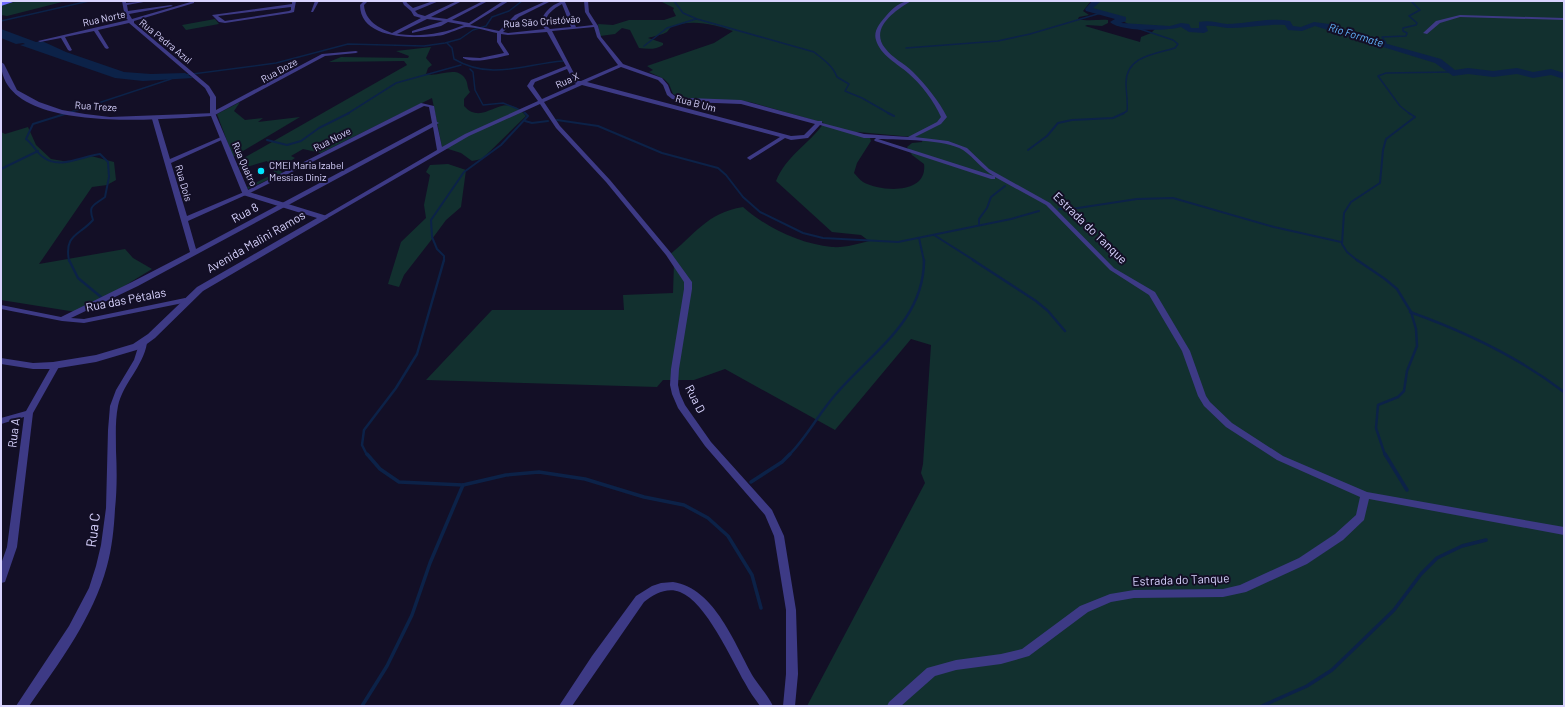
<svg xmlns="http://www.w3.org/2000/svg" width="1565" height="707" font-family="Barlow,sans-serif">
	<rect width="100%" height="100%" fill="#130f26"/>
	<g fill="#12302f" fill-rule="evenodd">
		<polygon points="18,1 66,1 7,16 1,15 1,5"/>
		<path d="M660,1H1091L1083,11L1089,15L1079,17L1078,19C1089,22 1098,19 1108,20V23L1102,26L1087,25L1085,26L1140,42L1141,37L1151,33L1158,26L1128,24L1118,18L1088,9L1099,1H1564V706H807L925,483L921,473L923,464L931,345L911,339L835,430L725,369L694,380H663L657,387L426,380L492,310H624L623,295L673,293L674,263L668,256C695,235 706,213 743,207C767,228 800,244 832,247C844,248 858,244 869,241L861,235L832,232L776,181C786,156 809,144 824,123L750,102L682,98L673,94L669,84L664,79L649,72L653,70L647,66L714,43L733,31C715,24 692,19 673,26C670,27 669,30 667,32C662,35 654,36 648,38L663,43V45C656,50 647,49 639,48L630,30L622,28L615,34L600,36L598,24L613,25L629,20H664L676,16L673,10L674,8ZM858,132L923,138L922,142L912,143L907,147L912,155L924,164C928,195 881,192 863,182C860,180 857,176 854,173L857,163L871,141L870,138L852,133Z"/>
		<polygon points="215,19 219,24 186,30 182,25"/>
		<path d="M431,47L426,58L432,65L428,68L426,74C439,78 457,64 466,80C468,84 467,88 470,92L464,99V106C485,129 502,87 526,116L482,159L472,161L461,153L442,147L432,98L321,153L303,149L291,156L295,158L280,168L282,173L248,189L247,187L275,173L267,161L240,169L239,167L243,162L242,159L407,65L404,61L329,62L341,57L408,58L409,56L396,51Z"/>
		<polygon points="240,102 234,111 245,120 263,118 258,122 300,117 233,157 217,114"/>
		<polygon points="28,127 36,145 51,159 69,162 91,156 114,162 116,180 107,185 92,187 39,264 125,249 133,258 152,269 95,304 76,312 1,300 1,132 5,134"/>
		<polygon points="448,164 466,170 461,207 446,220 432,239 404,275 399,287 388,284 401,242 426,218 424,205 430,175 426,172 430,165"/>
	</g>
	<polygon fill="#0c2248" points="1,29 36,42 42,41 66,52 124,72 151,74 185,73 193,78 143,81 115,78 20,45 25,44 23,43 16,44 1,38"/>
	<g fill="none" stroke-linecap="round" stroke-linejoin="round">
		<g stroke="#0c2248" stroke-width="1.5">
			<path d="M674,1L683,13L697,19L814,52C823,59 833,66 837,77L849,84L845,91L862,98L890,114"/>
			<polyline points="1,21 89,1"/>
			<path d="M447,43L452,48L454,59C491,81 524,64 563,61"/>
			<polyline points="1379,44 1386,43 1382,37 1406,36 1407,33 1403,31 1403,28 1416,25 1417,23 1409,16 1420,10 1411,1"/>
			<polyline points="644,46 667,28 696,19"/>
			<polyline points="906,48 998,41 1030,34 1101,13"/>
			<polyline points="470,69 473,72 475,90 483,105 503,103 518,109"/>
			<polyline points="185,75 276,63 348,44 424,46 445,43 460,39 473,30 486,26 492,17 509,11 522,1"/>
			<polyline points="524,112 526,114"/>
			<polyline points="65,114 171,79"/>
			<polyline points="347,114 396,83 461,65"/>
			<path d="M1122,114L1127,111C1128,101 1126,92 1126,83C1126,56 1155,54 1175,48L1178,44L1173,40L1131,26"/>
			<polyline points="1410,114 1400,106 1378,76 1386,73 1451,72"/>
		</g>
		<g stroke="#0c2248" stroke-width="2">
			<path d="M68,113L33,124L26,139C33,144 36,152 43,157C59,170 83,156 100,154L108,162L109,177L105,197C93,206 88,205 93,220C79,236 64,234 69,261"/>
			<polyline points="888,113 894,116"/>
			<polyline points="557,120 598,126 662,153 718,168 726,175 743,197 760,212 803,233 823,238 898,242 1011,219 1039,211"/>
			<polyline points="525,121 532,123 548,121"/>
			<polyline points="267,140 287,145 301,141 319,128 349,113"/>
			<polyline points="1028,150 1047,136 1058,123 1072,120 1113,118 1124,113"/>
			<polyline points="1,169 38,151"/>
			<polyline points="1059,209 1078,208 1137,199 1173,198 1274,227 1341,242"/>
			<polyline points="979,225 979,219 987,208 991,197 1005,186"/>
			<polyline points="934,235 975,261"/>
			<polyline points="919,238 924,261"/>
			<polyline points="444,261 444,256 437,249 432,237 431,220 464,172 501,145 528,116 525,113"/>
			<polyline points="1358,261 1347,252 1342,244 1344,213 1351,202 1380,183 1383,150 1386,139 1415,117 1409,113"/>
		</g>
		<g stroke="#0c2248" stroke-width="2.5">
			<polyline points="69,260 78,278 101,297"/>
			<polyline points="973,260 1036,301 1048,311 1065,331"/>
			<polyline points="1357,260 1385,279 1397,289 1411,312 1416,329 1417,346 1407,371 1404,391 1398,397 1378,405 1376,428 1385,455"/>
			<path d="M1410,312C1466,332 1517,356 1564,392"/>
			<polyline points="367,455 362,445 364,430 396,388 417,354 444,260"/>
			<path d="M789,455C807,437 819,413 836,394C872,352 924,321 924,260"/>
		</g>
		<g stroke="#0c2248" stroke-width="3.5">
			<polyline points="367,454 380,469 399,482 463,485 506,475 539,472 585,479 644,497 684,505 708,518 728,536 752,575 761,608"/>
			<polyline points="1385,454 1407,490"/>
			<polyline points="751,482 782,462 790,454"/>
			<polyline points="362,706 387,666 412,615 430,563 463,485"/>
			<polyline points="1262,706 1307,686 1332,670 1394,610 1421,574 1437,558 1462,546 1486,540"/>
		</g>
		<path fill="#0c2248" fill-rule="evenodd" d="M1092,1H1101L1093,8L1126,17V21L1121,23L1170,26L1181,23L1189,24L1191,28H1199V22C1210,20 1217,23 1227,24C1248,24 1269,17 1290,21L1293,26L1301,27L1314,22L1329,24L1345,31L1366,35L1384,43L1441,59L1455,70L1468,68L1493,71L1517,68L1533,72L1551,69L1564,73V79L1551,75L1533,78L1517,74L1493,77L1468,74L1453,76L1435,63L1315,26L1302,31L1288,30L1285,25C1266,24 1247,28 1228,28C1221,28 1214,25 1206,26L1208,31L1204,33L1189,32L1181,27C1168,31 1120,32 1110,22L1115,19L1086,11L1085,9Z"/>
		<g fill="#3d3a85" fill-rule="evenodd">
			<polygon points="122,1 126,1 126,3 149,1 127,5 128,11 171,5 173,6 129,14 132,19 194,1 194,3 134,21 134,23 209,86 216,97 216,110 322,54 356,51 358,52 356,53 325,56 213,116 210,114 210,97 205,88 129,23 98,30 109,48 107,49 105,48 94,31 65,37 72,50 70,51 68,50 61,38 40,42 38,41 128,20 125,17"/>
			<path d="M292,1H296L294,12L290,13L225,23L219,22L212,15L292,4ZM291,7V10L289,11L225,21L218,16Z"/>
			<polygon points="315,1 319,1 313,12 311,12"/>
			<path d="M364,1H368L364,5C365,21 379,28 392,33L421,18L414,16L411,11L404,5L402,1H406L407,3L413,8L433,1H439L415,11L418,14L425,16L457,1H462L431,17L447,19L483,1H488L452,20L469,23L500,3L504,1H509L470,25L499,31L515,15L546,1H551L519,17L503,32L508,33L545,29L541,24C542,12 555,1 567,1L565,2L576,27L593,25L585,12L584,1H588L589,12L598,26L601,37L623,64L662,78L668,85L671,93L676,97L689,98L741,100L818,121H822V123L864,134L908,137L937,122L941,117C934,101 921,84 908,73C898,64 880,55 876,40C873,31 880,23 886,16C893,8 900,1 911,1C896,10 869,28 885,48C892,58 904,63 913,72C926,85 939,101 947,117L941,124L915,137L948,141L967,148L989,169L1050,203L1114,268L1155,292L1190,351L1206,396L1210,402L1232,423L1283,456L1367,492L1564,527V535L1369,499L1364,520L1343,540L1307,564L1246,592L1223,597L1134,598L1111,602L1088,612L1029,656L1001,664L956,670L935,676L901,706H887L889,702L927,668L956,660L1001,654L1022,649L1080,606L1110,594L1134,590L1223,589L1240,585L1299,558L1335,534L1356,515L1360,497L1277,460L1226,427L1204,406L1198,396L1182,351L1149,295L1110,270L1046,205L995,177V179H991L875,141L874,140L876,138H864L820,125L808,138L791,140L785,138L750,160L747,158L748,157L780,137L582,85L544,102L560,126L610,180L671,253L692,282V289L679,369L678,385L680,394L685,405L711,442L772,510L784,536L796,610L798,674L795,706H783L786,674V610L774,536L765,515L705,446L678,408L672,394L670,385L671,369L684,289V282L666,255L606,182L556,128L540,104L469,136L326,219H322V217L437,150L433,127L138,286L71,318L84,319L185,298L189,300L188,302L84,323L62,321L1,309V305L61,317L132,282L190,252L152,119L153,118L158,119L170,159L221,137L226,138L171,163L187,216L244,192L421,103L434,106L437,122L439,123L437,124L442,147L465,134L538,101L527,86L531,80L566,66L547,32L508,35L501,34V42L509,54V55C495,58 475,64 463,58V57L480,58L504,53L497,42V33C487,31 476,27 466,27C460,28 450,33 443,35C419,39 360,41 360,5ZM562,4L571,27L550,29L545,24C546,14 553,9 562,4ZM427,19L443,21L412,31V33L441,26L448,22L464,25C443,34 420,37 397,34ZM594,27L597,37L618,65L581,81H578L552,31ZM621,67L658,80L663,85L667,95L672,99L689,102L741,104L815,124L804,135L791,136L587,82ZM567,69L574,82L576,84L542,99L533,86L535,82ZM424,106L429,107L432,123L196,249L188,221L248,194ZM878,139C900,140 945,139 963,150C975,158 981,169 994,176Z"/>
			<polygon points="1460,15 1564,18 1564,20 1460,17 1440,23 1427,34 1423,33 1436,21"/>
			<path d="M140,341H146L147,343C143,367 123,383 118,406C115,421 116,437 116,451C117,471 117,490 115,509C114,528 112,548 107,566C93,618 59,663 29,706H16L69,626L89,588L96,566L101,545L106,508L108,430L110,406L116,390L134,360Z"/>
			<polygon points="56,362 60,365 33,413 17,547 6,579 5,582 1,583 1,564 7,547 24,417 1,424 1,418 26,411 52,365"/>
			<path d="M673,582C715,588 735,645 754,678C760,687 768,696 773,706H760C755,699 749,691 745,683C731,659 706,602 680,592C667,587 654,594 644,602L572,706H559L592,656L636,596L652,586L661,583Z"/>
		</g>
		<path fill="#3d3a85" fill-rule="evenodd" d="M1,62L4,64L17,90L39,102L62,110L85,114L110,117L215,113L249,192L327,216L328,218L203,291L155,338L140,349L96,362L53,369H33L1,364V358L33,363L53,362L96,355L133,344L148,334L197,287L317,218L243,195L211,116C164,119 1,136 1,62Z"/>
		<polygon fill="#6f6bff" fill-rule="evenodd" points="7,1 16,1 1,6 1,2"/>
	</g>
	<circle fill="#00e5ff" stroke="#130f26" stroke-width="1.5" cx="261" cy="171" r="4"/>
	<g text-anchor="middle" stroke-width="4" stroke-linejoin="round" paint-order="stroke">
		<g font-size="10" fill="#d9d4ff" stroke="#130f26">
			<text transform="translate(104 18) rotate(-12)" y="4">Rua Norte</text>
			<text transform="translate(542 21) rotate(-4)" y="4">Rua São Cristóvão</text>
			<text transform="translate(166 41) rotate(39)" y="4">Rua Pedra Azul</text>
			<text transform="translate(279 70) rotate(-29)" y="4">Rua Doze</text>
			<text transform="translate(567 80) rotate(-24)" y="4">Rua X</text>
			<text transform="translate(696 103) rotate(15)" y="4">Rua B Um</text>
			<text transform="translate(96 106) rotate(4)" y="4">Rua Treze</text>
			<text transform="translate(332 139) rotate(-27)" y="4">Rua Nove</text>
			<text transform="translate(245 164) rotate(66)" y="4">Rua Quatro</text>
			<text transform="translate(184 183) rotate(74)" y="4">Rua Dois</text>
		</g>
		<g font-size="10" fill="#d9d4ff" stroke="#130f26" text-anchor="start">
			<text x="269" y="169">CMEI Maria Izabel<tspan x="269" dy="12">Messias Diniz</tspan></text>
		</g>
		<g font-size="11" font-style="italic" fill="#62b6ff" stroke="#130f26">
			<text transform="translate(1356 35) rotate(17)" y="4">Rio Formate</text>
		</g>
		<g font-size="12" fill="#d9d4ff" stroke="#130f26">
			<text transform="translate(245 213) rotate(-28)" y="4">Rua 8</text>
			<text transform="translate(1090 228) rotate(44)" y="4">Estrada do Tanque</text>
			<text transform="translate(256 242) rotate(-30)" y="4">Avenida Malini Ramos</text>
			<text transform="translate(126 300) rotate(-11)" y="4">Rua das Pétalas</text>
			<text transform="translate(695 399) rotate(63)" y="4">Rua D</text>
			<text transform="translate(14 433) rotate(-83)" y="4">Rua A</text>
			<text transform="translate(1181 580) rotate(-2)" y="4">Estrada do Tanque</text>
		</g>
		<g font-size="14" fill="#d9d4ff" stroke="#130f26">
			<text transform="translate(93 530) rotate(-83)" y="5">Rua C</text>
		</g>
	</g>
	<rect width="1565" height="707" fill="none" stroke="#d9d4ff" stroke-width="4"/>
</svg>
